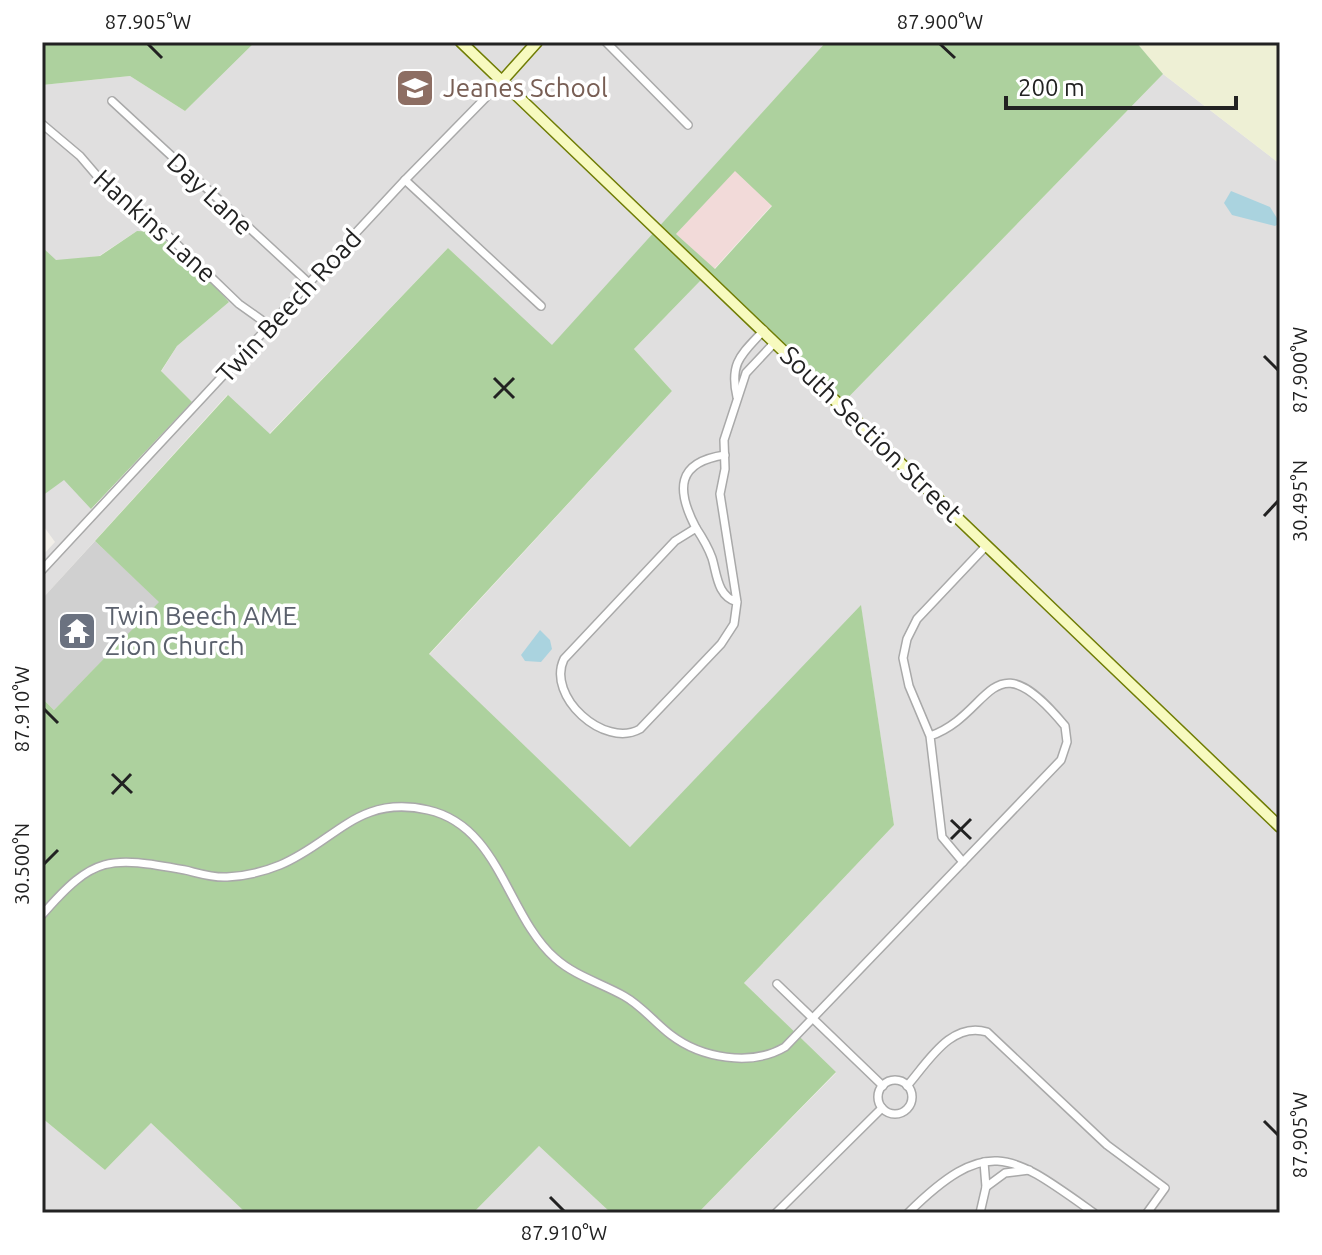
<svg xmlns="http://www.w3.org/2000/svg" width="1322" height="1255" font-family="Ubuntu,sans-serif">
	<rect width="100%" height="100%" fill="#f2efe9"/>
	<g fill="#e0dfdf">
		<polygon points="255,42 826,42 552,346 448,248 269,434 227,395 42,599 42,556 55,542 42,524 42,496 64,479 92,509 192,403 161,372 177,346 229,302 137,231 99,256 56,261 42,247 42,85 130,76 185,111"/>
		<polygon points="1163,74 1280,164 1280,1213 698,1213 836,1073 744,983 894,825 861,607 630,847 429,655 672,391 634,349 701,280 837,409"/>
		<polygon points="42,1118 105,1170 151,1123 246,1213 42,1213"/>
		<polygon points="539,1146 611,1213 473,1213"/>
	</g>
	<polygon fill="#f2dad9" points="735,170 772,205 714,269 676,234"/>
	<polygon fill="#d0d0d0" points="95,541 160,602 54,710 42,698 42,599"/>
	<polygon fill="#eef0d5" points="1136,42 1280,42 1280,164 1163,74"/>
	<g fill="#add19e" fill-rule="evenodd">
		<polygon points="42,42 255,42 185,111 130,76 42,85"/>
		<path d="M826,42H1136L1163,74L837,409L701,280L634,349L672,391L429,654L630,847L861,605L894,825L744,983L836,1072L698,1213H611L539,1146L473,1213H246L151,1123L105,1170L42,1118V698L54,710L159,602L95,541L228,395L270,434L448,248L552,345ZM735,171L772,206L715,269L676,234Z"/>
		<polygon points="137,231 155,232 203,273 229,302 177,346 161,371 192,402 91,509 64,480 42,496 42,247 56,260 100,256"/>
	</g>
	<g fill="#aad3df">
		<polygon points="1231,191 1270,207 1280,223 1275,226 1232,215 1224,203"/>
		<polygon points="540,630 550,640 552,649 541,662 525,661 521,655"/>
	</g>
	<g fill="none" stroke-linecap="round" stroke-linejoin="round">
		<g stroke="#a9a9a9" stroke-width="10">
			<g id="street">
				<polyline points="606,42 688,125"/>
				<polyline points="112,101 310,284"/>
				<polyline points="42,124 80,156 116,198 161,229 239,304 270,326"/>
				<polyline points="405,180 541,306"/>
				<path d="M737,397C729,362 742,354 764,330"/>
				<path d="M696,528C676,490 676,462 725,455"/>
				<polyline points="42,570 405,180 502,81"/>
				<path d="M737,602C717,596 717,574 712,558C708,547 702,537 696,528L675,541L564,659C546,696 604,749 640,729L721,644L734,624L737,602L720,494L725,469L724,440L746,373L775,342"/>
				<path d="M930,736C993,714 990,635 1065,726L1067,742L1061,760L963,862L942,837L930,736L909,686L903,658L907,639L917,619L987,545"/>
				<path d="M42,915C94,855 109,856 185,870C198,873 213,878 227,877C245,876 263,872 280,865C335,842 358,794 428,810C500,826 507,916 555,958C575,976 601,983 624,996C642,1006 655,1023 671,1035C701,1058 751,1067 785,1047L963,862"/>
				<polyline points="777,984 883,1086"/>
				<circle cx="895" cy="1097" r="17"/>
				<path d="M907,1086C928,1062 951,1021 987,1032L1107,1145L1165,1188L1147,1213"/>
				<polyline points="984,1162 986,1187 1005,1173 1029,1170"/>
				<polyline points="776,1213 882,1108"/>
				<path d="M908,1213C989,1133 1012,1155 1094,1213"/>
				<polyline points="980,1213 986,1187"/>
			</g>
		</g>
		<g stroke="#707d05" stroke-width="13">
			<g id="secondary">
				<polyline points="461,42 1280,827"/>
				<polyline points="502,81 537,42"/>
			</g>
		</g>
		<use href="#street" stroke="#fff" stroke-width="7"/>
		<use href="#secondary" stroke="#f7fabf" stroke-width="10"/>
	</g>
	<path fill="none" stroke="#222" stroke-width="3" d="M148,44L162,58M940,44L955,58M1264,356L1278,370M494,378L514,398M494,398L514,378M1264,516L1278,501M44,709L58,723M112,774L132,793M112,794L131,774M951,820L971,839M951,839L971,819M44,864L58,850M1264,1121L1278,1135M550,1197L564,1211"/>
	<defs>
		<g id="school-square" transform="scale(2)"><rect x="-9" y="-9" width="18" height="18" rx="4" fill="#8d6e63" stroke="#fff"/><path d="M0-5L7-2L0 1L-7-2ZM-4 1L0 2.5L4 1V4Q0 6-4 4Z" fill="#fff"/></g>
		<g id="temple-square" transform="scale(2)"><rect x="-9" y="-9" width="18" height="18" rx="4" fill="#6b7280" stroke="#fff"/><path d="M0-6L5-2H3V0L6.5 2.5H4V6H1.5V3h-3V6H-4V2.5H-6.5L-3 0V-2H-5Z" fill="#fff"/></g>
	</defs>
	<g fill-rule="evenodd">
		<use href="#school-square" x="415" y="88"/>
		<use href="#temple-square" x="77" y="631"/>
	</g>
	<g text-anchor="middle" stroke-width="7" stroke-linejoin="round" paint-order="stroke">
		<g font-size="26" fill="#785e54" stroke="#fff" text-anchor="start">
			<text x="443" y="97">Jeanes School</text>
		</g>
		<g font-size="26" fill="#222" stroke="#fff">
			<text transform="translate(210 194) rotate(43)" y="9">Day Lane</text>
			<text transform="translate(155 226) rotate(42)" y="9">Hankins Lane</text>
			<text transform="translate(289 306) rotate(-47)" y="9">Twin Beech Road</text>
			<text transform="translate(871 434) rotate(44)" y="9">South Section Street</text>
		</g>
		<g font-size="26" fill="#5b616d" stroke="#fff" text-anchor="start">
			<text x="105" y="625">Twin Beech AME<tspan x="105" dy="30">Zion Church</tspan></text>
		</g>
	</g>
	<rect width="1322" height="1255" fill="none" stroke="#ffffff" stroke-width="88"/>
	<path d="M1006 96v12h230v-12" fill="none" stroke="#222222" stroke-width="4"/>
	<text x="1018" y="96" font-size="24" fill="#222222" stroke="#ffffff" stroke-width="6" paint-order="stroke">200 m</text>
	<rect x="44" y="44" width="1234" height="1167" fill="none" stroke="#222" stroke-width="3"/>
	<g font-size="20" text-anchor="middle" fill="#222">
		<text x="148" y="29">87.905°W</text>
		<text x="940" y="29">87.900°W</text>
		<text transform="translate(1300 370) rotate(-90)" y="7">87.900°W</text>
		<text transform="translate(1300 501) rotate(-90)" y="7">30.495°N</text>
		<text transform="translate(22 709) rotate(-90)" y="7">87.910°W</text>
		<text transform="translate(22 864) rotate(-90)" y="7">30.500°N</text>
		<text transform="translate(1300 1135) rotate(-90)" y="7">87.905°W</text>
		<text x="564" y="1240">87.910°W</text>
	</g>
</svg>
